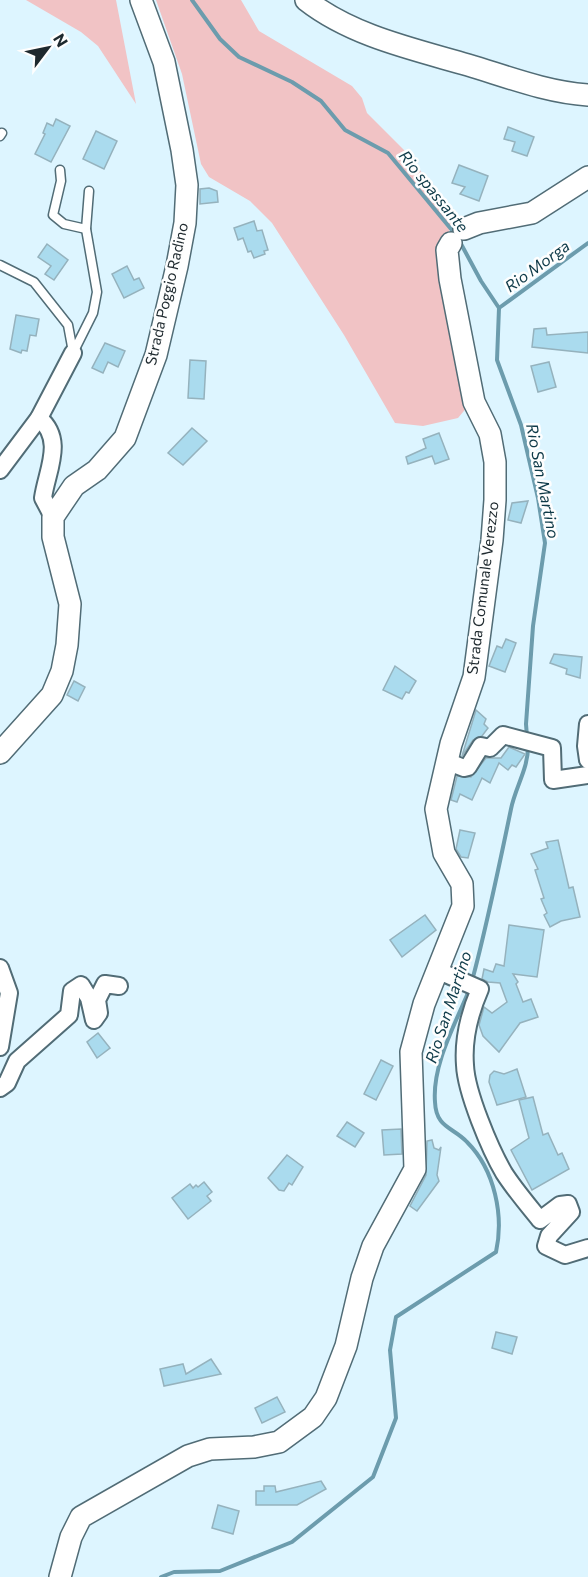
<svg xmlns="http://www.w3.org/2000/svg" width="588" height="1577" font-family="Commissioner,sans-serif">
	<rect width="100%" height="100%" fill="#ddf5ff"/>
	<g fill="#f1c3c5">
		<polygon points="26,0 116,0 136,104 98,46 81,32"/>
		<polygon points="156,0 241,0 259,31 352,86 362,98 367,113 412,158 453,220 440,257 468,406 458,418 423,426 395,423 344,335 272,223 250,201 209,177 201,164 182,74"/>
	</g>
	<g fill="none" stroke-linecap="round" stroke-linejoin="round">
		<g stroke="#6c9cad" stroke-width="4">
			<polyline points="192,0 220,39 239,57 292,82 321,101 345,130 388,153 456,235"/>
			<polyline points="460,242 481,281 499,308"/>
			<polyline points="499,308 497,360 521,425 538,498 545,543 533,626 526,724 527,737"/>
			<polyline points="499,308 588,243"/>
			<path d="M472,981C487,925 499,867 511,809C515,788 528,769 528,747"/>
			<path d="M161,1577L174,1572L220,1571L292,1542L373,1477L396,1418L390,1350L396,1317L496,1252C504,1216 495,1170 467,1142C453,1127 436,1128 435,1102C432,1064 456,1023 470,988"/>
		</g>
	</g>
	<g fill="#aadbee" stroke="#95b2bd" stroke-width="1.5">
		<polygon points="56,119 70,126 51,162 35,154 45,134 43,133 47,123 53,126"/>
		<polygon points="508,127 534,137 527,156 512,151 515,142 504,139"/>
		<polygon points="96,131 117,141 104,169 83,159"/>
		<polygon points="459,165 488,176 479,201 460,194 465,187 452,183"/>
		<polygon points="209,188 217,191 218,202 200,204 200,189"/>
		<polygon points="254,221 257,231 262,230 268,250 264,251 265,254 254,258 251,251 248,252 243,238 238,240 234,228"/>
		<polygon points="47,244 68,260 54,280 45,274 51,266 38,257"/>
		<polygon points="127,266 134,280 139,278 144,288 124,298 112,274"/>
		<polygon points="16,315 39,319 36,336 30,335 27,351 22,350 21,353 10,349"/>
		<polygon points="546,328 547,335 588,332 588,353 532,347 534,329"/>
		<polygon points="105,343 125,351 118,367 108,362 103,373 92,368"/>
		<polygon points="190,360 206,361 204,399 188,398"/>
		<polygon points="549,362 556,387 538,392 531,366"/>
		<polygon points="192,428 207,441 183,465 168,453"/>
		<polygon points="439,433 449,459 435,464 432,456 408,464 406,457 426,448 423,439"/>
		<polygon points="528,501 521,523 508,520 512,503"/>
		<polygon points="506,639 516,643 505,672 489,666 497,646 502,648"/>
		<polygon points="554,654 582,657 580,678 566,674 567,669 550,663"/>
		<polygon points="395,666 416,681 409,693 406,692 402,699 383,690"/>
		<polygon points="74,681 85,687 78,701 67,695"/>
		<polygon points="476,710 486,719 484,724 488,728 482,736 473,740 462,756"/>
		<polygon points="509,747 525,754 516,767 512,765 508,770 499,763 490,783 482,778 472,800 460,794 457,802 451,800 457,776 471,777 486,758 501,758"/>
		<polygon points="460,830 475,833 468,858 461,857 456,849"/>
		<polygon points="558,840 569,888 573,887 580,917 561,921 550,927 544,915 547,913 541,899 544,898 535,870 538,869 531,854 548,848 546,842"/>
		<polygon points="425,915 436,930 402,957 390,940"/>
		<polygon points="509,925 544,930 537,977 513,974 518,982 516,984 523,1002 531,999 538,1017 520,1023 499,1052 483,1036 479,1025 484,1007 492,1013 507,1002 500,983 488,982 482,979 484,969 493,972 496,964 504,966"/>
		<polygon points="98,1033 110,1048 97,1058 87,1042"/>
		<polygon points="381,1060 393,1066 376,1100 364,1094"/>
		<polygon points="517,1069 526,1097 497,1105 489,1082 490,1075 494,1071 504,1074"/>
		<polygon points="533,1097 543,1135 548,1133 558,1155 562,1153 569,1169 532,1190 511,1150 529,1138 519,1100"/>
		<polygon points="347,1122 364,1133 355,1147 337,1136"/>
		<polygon points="401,1129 402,1154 384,1155 382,1130"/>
		<polygon points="432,1140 434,1148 439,1150 441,1147 437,1175 439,1181 417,1211 410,1206 426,1175 427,1141"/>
		<polygon points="287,1155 303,1167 292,1185 289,1183 284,1191 279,1190 268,1178"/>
		<polygon points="204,1182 212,1192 207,1196 211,1201 188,1219 172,1198 190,1184 193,1188 196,1185 198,1187"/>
		<polygon points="496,1332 517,1337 512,1354 492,1348"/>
		<polygon points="211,1359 221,1374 164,1386 160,1369 183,1364 186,1374"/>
		<polygon points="277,1397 285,1412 262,1423 255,1408"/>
		<polygon points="321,1481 326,1489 297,1505 256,1505 256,1491 264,1491 264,1486 275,1486 276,1492"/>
		<polygon points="218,1505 239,1511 233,1534 212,1528"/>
	</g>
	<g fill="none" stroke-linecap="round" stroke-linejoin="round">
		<g stroke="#516c76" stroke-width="11">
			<g id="service">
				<polyline points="0,136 2,133"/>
				<polyline points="60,170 61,181 53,215 64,224 86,229"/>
				<polyline points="0,265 34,282 68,325 73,352"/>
				<polyline points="73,353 93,313 97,292 86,229 89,191"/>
			</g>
		</g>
		<g stroke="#516c76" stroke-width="20">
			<g id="minor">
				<path d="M39,418C65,440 47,470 43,498L53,517"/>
				<polyline points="0,470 39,418 73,353"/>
				<polyline points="588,724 586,746 588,760"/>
				<polyline points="445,769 451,763 464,768 468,767 481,746 490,748 503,735 552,748 553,780 588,775"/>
				<polyline points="0,968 9,993 0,1047"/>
				<path d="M439,971L480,989C470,1012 463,1039 465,1065C466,1092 490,1149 504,1173C515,1190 528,1205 540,1220L560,1205L568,1204L571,1212L549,1236L546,1246L565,1255L588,1248"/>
				<polyline points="0,1088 7,1083 17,1061 69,1015 72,991 81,985 89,998 94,1020 99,1013 97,1000 105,984 119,986"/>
			</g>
		</g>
		<g stroke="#516c76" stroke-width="24">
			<g id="tertiary">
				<path d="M306,0C352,36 413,49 468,65C508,77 546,92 588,95"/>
				<polyline points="464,229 479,223 532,213 588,177"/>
				<polyline points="0,753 52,695 62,671 67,645 70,604 53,537 53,517 74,486 97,470 125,438 156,355 177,266 185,223 187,185 182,150 164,62 141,0"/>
				<polyline points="60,1577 71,1537 81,1517 188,1456 210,1449 254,1447 279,1442 313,1417 326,1398 346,1346 362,1278 373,1246 415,1169 411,1052 424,1004 463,906 462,884 444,853 436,809 451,744 474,677 492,540 495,500 495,462 490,434 474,402 450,279 447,250 451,243"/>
			</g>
		</g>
		<use href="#service" stroke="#fff" stroke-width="8"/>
		<use href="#minor" stroke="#fff" stroke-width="16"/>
		<use href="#tertiary" stroke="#fff" stroke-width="21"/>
	</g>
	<g text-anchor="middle" stroke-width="5" stroke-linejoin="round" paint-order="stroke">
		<g font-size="15" fill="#1e292e" stroke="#fefefe">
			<text transform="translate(167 294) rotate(-77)" y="5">Strada Poggio Radino</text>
			<text transform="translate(483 588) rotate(-83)" y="5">Strada Comunale Verezzo</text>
		</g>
		<g font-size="16" font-style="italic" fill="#0e3a48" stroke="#fefefe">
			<text transform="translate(434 191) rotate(51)" y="6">Rio spassante</text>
			<text transform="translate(537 266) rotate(-36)" y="6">Rio Morga</text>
			<text transform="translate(543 481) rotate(79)" y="6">Rio San Martino</text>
			<text transform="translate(448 1007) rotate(-72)" y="6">Rio San Martino</text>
		</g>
	</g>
	<g transform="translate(48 48) rotate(58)" stroke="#fefefe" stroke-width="4.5" paint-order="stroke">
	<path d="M0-4.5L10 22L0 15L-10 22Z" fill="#1e292e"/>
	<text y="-9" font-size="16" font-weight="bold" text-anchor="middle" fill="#1e292e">N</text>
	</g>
</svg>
